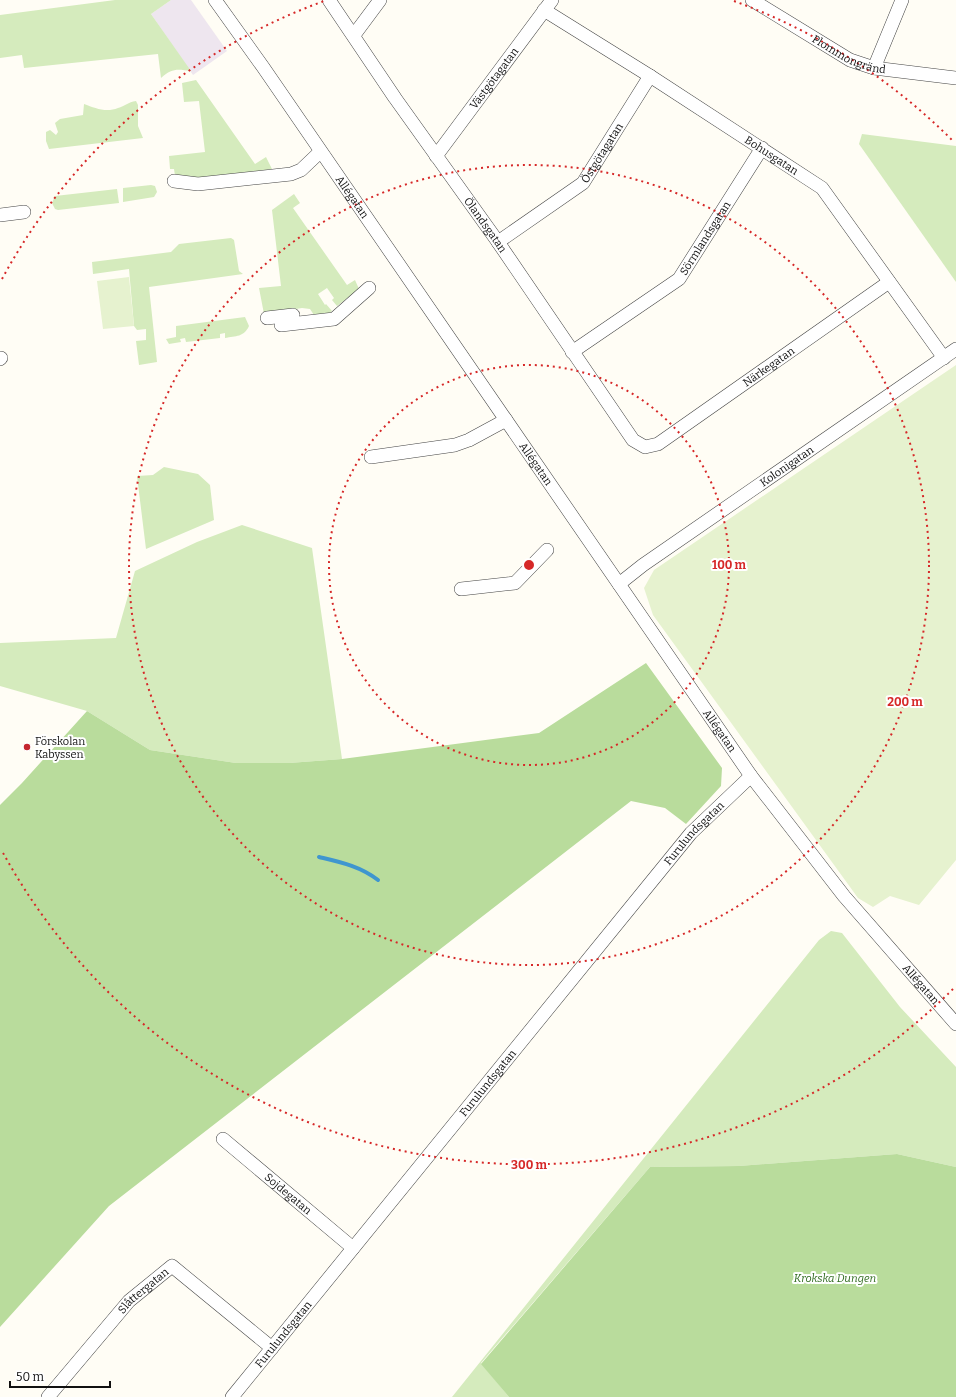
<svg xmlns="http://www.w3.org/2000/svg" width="956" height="1397" font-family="Bitter,serif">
	<rect width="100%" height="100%" fill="#fffdf5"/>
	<polygon fill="#eee6ef" points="171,0 191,0 227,51 193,75 151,14"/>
	<g fill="#d5ebbd">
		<path d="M115,0H171L151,14L191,71C177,69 172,68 161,78L158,54L24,68L22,55L0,58V15Z"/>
		<polygon points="196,80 255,164 266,157 272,169 197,180 189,176 175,176 174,169 170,169 169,156 205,152 199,101 184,102 182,83"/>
		<path d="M136,101L138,105V126L143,138L49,149L46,141V132L50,130L56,135L58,132L55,123L60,119L83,115L84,104C95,108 106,113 118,108C125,106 128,102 136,101Z"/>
		<polygon points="862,134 956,146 956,282 859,144"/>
		<polygon points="151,185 155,186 157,192 154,197 123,202 123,188"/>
		<polygon points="117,189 119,203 58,210 55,209 52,203 55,196"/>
		<polygon points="294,194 300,203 293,208 347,285 355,280 359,289 337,306 332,300 334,298 327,288 318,294 325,305 326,304 332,311 324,316 314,315 310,309 302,308 264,314 259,288 281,286 272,210"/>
		<polygon points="231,238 234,240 239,271 243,274 149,287 157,362 139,365 136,341 146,340 146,329 137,330 134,326 129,269 93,274 92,262 171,252 179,244"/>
		<path d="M245,317L249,326C244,337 236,336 225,338V333L220,334V338L186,342L185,338L180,339L181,342L169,344L166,339L176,337V326Z"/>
		<polygon points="164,467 198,474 210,485 214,520 146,549 137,476 153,475"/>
		<polygon points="242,525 312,548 342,759 289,763 236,763 150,750 87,711 0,686 0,643 116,638 135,571 197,542"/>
		<polygon points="831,931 842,933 900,1007 956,1067 956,1167 897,1154 739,1166 650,1167 481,1363 509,1397 452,1397 819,940"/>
	</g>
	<g fill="#b9dc9c">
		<polygon points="646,663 722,768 721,786 686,824 665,808 631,801 109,1206 0,1327 0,805 22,783 87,711 150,750 236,763 289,763 342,759 539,733"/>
		<polygon points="897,1154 956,1167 956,1397 509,1397 481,1364 650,1167 739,1166"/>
	</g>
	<g fill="#e6f2cf">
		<polygon points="129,277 134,326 103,329 97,281"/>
		<polygon points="956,365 956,860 919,905 890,896 873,907 858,898 653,615 644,588 654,570"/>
	</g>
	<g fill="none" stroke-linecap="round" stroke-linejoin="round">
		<path stroke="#3f96cf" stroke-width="4" d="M319,857C340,862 360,866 378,880"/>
		<g stroke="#444" stroke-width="14">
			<g id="minor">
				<path id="s1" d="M215,0L263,67L751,776L844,896L956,1024"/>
				<path id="s2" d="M329,0L395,98L498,242L633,440L645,447L658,444L889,282"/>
				<path id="s3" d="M752,0L850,60L874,68L956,78"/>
				<path id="s4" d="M544,10L650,76L822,188L944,358"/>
				<polyline points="354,35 380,0"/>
				<polyline points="874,68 902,0"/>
				<path id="s5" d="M436,156L552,0"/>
				<polyline points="174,181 198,184 291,174 301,170 320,152"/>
				<polyline points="0,215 24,212"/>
				<path id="s6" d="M498,242L583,183L650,76"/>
				<polyline points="267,318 293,315"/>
				<polyline points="281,325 334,319 369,288"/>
				<path id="s7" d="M572,352L679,279L762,148"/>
				<polyline points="0,359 1,358"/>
				<polyline points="371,457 455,445 469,440 506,420"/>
				<path id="s8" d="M619,584L643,565L956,349"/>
				<polyline points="461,589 515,583 547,550"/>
				<path id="s9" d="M223,1139L353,1248"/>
				<path id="s10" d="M48,1397L129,1301L172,1266L272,1348"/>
				<path id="s11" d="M232,1397L691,833L751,776"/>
			</g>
		</g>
		<use href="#minor" stroke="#fff" stroke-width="13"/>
	</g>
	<g fill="none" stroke="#d62828" stroke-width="2" stroke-dasharray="2 4">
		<circle cx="529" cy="565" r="200"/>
		<circle cx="529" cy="565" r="400"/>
		<path d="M953 989A600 600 0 0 1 2 851M2 279A600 600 0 0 1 324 1M734 1A600 600 0 0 1 953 141"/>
	</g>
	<circle fill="#c4262e" stroke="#fff" stroke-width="1.5" cx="27" cy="747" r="4"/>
	<g text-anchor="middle" stroke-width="4" stroke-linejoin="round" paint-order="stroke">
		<g font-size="11" fill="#111" stroke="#fff">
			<text dy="4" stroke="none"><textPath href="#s3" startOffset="112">Plommongränd</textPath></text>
			<text dy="4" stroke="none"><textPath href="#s5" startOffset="97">Västgötagatan</textPath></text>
			<text dy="4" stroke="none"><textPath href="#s6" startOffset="139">Östgötagatan</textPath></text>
			<text dy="4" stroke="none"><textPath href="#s4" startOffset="270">Bohusgatan</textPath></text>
			<text dy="4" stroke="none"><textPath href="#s1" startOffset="240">Allégatan</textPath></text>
			<text dy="4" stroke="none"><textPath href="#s2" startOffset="274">Ölandsgatan</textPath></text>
			<text dy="4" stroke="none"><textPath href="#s7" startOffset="178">Sörmlandsgatan</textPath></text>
			<text dy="4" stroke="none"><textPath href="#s2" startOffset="697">Närkegatan</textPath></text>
			<text dy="4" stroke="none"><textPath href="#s1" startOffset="564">Allégatan</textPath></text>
			<text dy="4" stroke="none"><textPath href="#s8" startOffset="205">Kolonigatan</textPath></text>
			<text dy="4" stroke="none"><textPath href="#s1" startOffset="888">Allégatan</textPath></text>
			<text dy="4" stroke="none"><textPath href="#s11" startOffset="729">Furulundsgatan</textPath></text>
			<text dy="4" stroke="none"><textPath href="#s1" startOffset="1212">Allégatan</textPath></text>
			<text dy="4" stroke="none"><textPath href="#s11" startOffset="405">Furulundsgatan</textPath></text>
			<text dy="4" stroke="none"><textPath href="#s9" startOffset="85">Sojdegatan</textPath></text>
			<text dy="4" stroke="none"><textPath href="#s10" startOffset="143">Slåttergatan</textPath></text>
			<text dy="4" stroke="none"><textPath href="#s11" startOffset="81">Furulundsgatan</textPath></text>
		</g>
		<g font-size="11" fill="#111" stroke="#fff" text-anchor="start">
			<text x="35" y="745">Förskolan<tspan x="35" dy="13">Kabyssen</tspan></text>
		</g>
		<g font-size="11" font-style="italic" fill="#2f6b1f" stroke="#fff">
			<text x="835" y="1282">Krokska Dungen</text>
		</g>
	</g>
	<circle cx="529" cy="565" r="6" fill="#d62828" stroke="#fff" stroke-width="2"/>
	<g font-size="12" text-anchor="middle" font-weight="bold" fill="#d62828" stroke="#fff" stroke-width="4" stroke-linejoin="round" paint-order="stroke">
		<text x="729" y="569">100 m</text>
		<text x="905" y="706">200 m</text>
		<text x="529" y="1169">300 m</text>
	</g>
	<path d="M10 1381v6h100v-6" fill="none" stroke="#111111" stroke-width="2"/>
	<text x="16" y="1381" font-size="12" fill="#111111" stroke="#ffffff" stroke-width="3" paint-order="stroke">50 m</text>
</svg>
